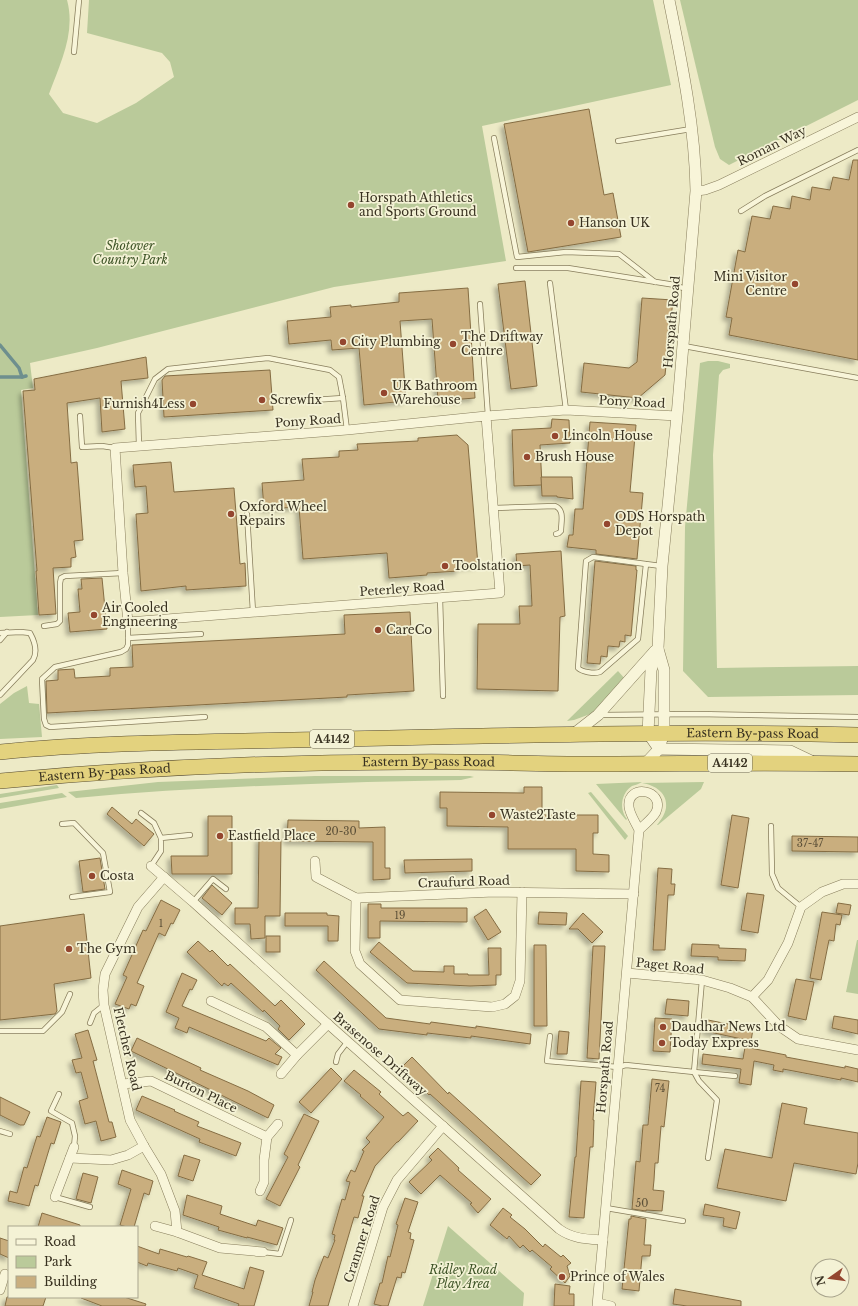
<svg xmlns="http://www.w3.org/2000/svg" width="858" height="1306" font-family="'Libre Baskerville',serif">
	<defs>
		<filter id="shadow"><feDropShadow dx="-3.5" dy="3.5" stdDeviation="2" flood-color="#0004"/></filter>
	</defs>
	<rect width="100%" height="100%" fill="#edeac6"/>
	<g fill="#baca9a">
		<path d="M0,0H67C76,33 60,64 49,94L63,113L97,123L136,103L174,77L170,62L162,53L87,33L89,0H653L671,85L482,126L506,261L334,287L97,348L30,363L33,388L21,390L38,615L0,617Z"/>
		<polygon points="680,0 858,0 858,100 729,165 720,159 715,147"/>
		<polygon points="708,361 718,361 730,364 730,368 723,370 719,375 713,455 717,668 858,666 858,695 708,697 683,671 685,527 700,363"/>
		<polygon points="618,671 625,679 593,713 574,720 567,721"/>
		<polygon points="27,686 29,703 39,704 42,737 0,739 0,704 14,693"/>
		<path d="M315,776H470L474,777L461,780C430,781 399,781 367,782C270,785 173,789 76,798L68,792L158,782Z"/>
		<path d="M642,782C639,784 635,785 632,786C621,793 619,809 627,819L626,820L596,784Z"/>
		<path d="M704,782L701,789L658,825H657C661,820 665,814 666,808C668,793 655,785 642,783Z"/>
		<polygon points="57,785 59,788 0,798 0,794"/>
		<polygon points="591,792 628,836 625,840 588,793"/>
		<polygon points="62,793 67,797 0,809 0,803"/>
		<polygon points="857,940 858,940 858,994 846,992"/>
		<polygon points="448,1226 524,1293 523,1306 423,1306"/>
	</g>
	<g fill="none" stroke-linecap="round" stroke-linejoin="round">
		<g stroke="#6e8f8e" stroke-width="3.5">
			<polyline points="0,345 19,368 22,377"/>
			<polyline points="0,377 22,377 26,376"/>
		</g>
	</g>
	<g fill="#c9ae7e" stroke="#856d43" filter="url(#shadow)">
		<polygon points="589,109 604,195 613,193 621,237 528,252 504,124"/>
		<polygon points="853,160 858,160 858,360 729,335 732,318 726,317 738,250 745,252 752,216 770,219 773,206 790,209 792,196 810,200 812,187 830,190 833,177 849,180"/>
		<polygon points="525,281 537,386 511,389 498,284"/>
		<polygon points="468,288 475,398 438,401 432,319 400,321 406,401 364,405 359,348 332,350 331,340 289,344 287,321 331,317 330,307 351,305 351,307 399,302 399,293"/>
		<polygon points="642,298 673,300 665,375 638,398 581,392 584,363 629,368 637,362"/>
		<polygon points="146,357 148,378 121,381 125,429 102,432 100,398 67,403 71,463 77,462 83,540 74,541 76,557 71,558 71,567 53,568 56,614 39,615 36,571 37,571 23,391 35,390 34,379"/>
		<polygon points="270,370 273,410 164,417 162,380 165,376"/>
		<polygon points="552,419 569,420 570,443 540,445 542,485 514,486 512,430 551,428"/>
		<polygon points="590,422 636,425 630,492 643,493 637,559 596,554 596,550 567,547 569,535 573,535 575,509 583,509"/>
		<polygon points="457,435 468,445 478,565 459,567 459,571 427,573 427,575 389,578 387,553 303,559 299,507 264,509 262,483 304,480 302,459 339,457 339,451 358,450 357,444 418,441 418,438"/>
		<polygon points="171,462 174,492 234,488 240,564 245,563 246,586 186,590 186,586 141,591 136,514 148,513 146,486 135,487 133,465"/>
		<polygon points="541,477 572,477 573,499 557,497 557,496 542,496"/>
		<polygon points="561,551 565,616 560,617 558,691 477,689 478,624 520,624 519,606 532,606 530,565 517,566 516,554"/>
		<polygon points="595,561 636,566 636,570 637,570 631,636 625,635 625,642 620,641 619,647 608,646 607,657 601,656 600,664 587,663"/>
		<polygon points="102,578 107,629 70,632 68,613 80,612 78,589 82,589 81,579"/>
		<polygon points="410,612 414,691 347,695 347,697 47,713 46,681 58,680 58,670 74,669 75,678 110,676 110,668 133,667 132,645 345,634 344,615"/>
		<polygon points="524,787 542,787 542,815 598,815 598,833 593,833 593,854 609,855 609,872 576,871 576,849 508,849 508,827 447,826 447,808 440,808 440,792 524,793"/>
		<polygon points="112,807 132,824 136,819 154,834 144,846 107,814"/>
		<polygon points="732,815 749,818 738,888 721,885"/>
		<polygon points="208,816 232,816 232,874 172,874 171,856 208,856"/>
		<polygon points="288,820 359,821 359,828 385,827 385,868 390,868 390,879 373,880 373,842 287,841"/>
		<polygon points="792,836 858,837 858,852 792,851"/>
		<polygon points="259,838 281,839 280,916 265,916 265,938 251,939 250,924 235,924 235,908 258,908"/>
		<polygon points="100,858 105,889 83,892 79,861"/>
		<polygon points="472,859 472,871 405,873 404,860"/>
		<polygon points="658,868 672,869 671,884 675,884 674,895 668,895 665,950 653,950"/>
		<polygon points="212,885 232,903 222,915 202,898"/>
		<polygon points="747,893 764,895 758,933 741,930"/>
		<polygon points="161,900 180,910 173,924 171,923 165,936 159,933 137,983 144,986 136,1006 131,1004 129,1009 115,1004 127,977 123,975 143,930 146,931"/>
		<polygon points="838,903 851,905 849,915 836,913"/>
		<polygon points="368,904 381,904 381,908 467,908 467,922 380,921 380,938 368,938"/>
		<polygon points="486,909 501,932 488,940 474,917"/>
		<polygon points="539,912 567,913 566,925 538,924"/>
		<polygon points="822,912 842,915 840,925 836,924 834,941 829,940 821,980 810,978"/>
		<polygon points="285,913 327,913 327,915 339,916 338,941 328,941 328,926 285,926"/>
		<polygon points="583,913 603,932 592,943 578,929 569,929"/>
		<polygon points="84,914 91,978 54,984 57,1011 55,1014 0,1020 0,926"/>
		<rect x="266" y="936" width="14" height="16"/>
		<polygon points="198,941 210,952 212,950 228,966 230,964 275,1006 281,1000 305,1024 289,1040 278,1029 280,1026 264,1010 263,1012 231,983 228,986 224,983 222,986 187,952"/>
		<polygon points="379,942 413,971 444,972 444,966 454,966 454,974 468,974 468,975 489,975 488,948 501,948 501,975 496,975 496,985 470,986 407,983 370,952"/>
		<polygon points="692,944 719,945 719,948 746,949 745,961 718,960 718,957 691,956"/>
		<polygon points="534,945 546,945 547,1026 534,1026"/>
		<polygon points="593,946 605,946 599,1059 587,1058"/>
		<polygon points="324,961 386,1018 430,1024 431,1022 476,1028 476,1026 531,1034 530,1044 471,1036 471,1038 427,1033 427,1035 379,1029 316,970"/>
		<polygon points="182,973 197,980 192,990 190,989 182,1006 266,1041 269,1038 281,1048 275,1054 282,1057 278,1065 189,1027 187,1033 175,1028 179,1018 166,1012"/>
		<polygon points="796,979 814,982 806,1020 788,1016"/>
		<polygon points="667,999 689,1001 688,1016 665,1014"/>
		<polygon points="834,1016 858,1020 858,1034 832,1028"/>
		<polygon points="655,1018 672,1019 670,1052 653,1051"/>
		<polygon points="708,1020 753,1029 751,1041 705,1031"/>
		<polygon points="88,1030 97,1060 93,1061 109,1122 112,1122 116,1137 101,1141 96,1121 85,1124 79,1101 88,1098 81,1072 76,1073 72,1060 82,1058 75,1034"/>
		<polygon points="559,1031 569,1032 567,1054 557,1054"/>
		<polygon points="137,1038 201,1068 200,1070 248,1091 274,1105 268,1118 131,1051"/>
		<polygon points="745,1047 786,1055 786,1057 845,1068 845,1066 858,1069 858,1082 841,1078 841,1080 783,1069 783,1072 773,1070 774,1065 754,1061 751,1085 739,1083 741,1069 702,1064 703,1054 743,1059"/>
		<polygon points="412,1057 448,1094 449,1092 541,1175 531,1185 430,1094 429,1095 401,1068"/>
		<polygon points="331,1068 342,1079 311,1113 299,1102"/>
		<polygon points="354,1070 381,1092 379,1094 403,1116 408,1112 418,1121 398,1142 397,1142 375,1166 362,1196 364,1196 358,1218 354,1217 328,1306 309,1306 313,1292 312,1292 315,1280 324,1256 328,1258 335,1240 334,1240 335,1235 332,1234 342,1199 345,1200 350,1182 346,1181 351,1170 355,1172 364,1151 362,1150 370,1142 366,1138 384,1117 360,1096 361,1095 344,1081"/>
		<polygon points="652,1079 669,1081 664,1127 661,1126 658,1163 655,1163 654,1180 653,1190 664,1191 662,1211 646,1210 646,1211 632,1209 636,1161 640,1162 643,1125 648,1125"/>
		<polygon points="581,1081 596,1082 593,1120 594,1120 593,1147 590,1147 584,1218 569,1217 575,1157 576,1157"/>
		<polygon points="142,1096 175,1110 174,1111 199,1122 197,1126 241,1143 236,1156 199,1142 200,1139 136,1110"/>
		<polygon points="0,1097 30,1112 24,1125 20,1125 0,1115"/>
		<polygon points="782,1103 807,1108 804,1124 858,1133 858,1163 856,1174 794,1163 786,1201 717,1188 725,1149 772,1158"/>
		<polygon points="304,1114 319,1121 298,1165 300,1167 280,1206 266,1199 288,1157 284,1154"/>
		<polygon points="47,1117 61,1122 54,1144 51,1143 38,1186 35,1185 29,1206 8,1201 10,1191 17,1193 24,1167 27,1168 37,1136 40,1137"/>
		<polygon points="438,1148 459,1168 458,1170 491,1199 478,1213 470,1204 472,1203 440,1175 421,1194 409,1182 432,1160 429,1157"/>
		<polygon points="184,1155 200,1160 193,1181 178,1176"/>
		<polygon points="122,1170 153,1181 149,1195 144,1193 134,1227 127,1227 120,1225 131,1189 118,1184"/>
		<polygon points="83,1173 98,1177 91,1203 76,1199"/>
		<polygon points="187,1195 222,1206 220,1214 256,1226 258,1220 283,1228 277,1245 247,1237 247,1238 218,1230 219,1227 183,1215"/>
		<polygon points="405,1198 418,1202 408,1232 411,1233 410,1239 414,1240 405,1273 402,1272 401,1278 397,1277 388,1306 382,1306 374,1304 380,1283 382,1283 388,1256 390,1257 398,1225 396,1224"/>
		<polygon points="705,1204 740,1212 736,1229 723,1226 724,1218 703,1215"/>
		<polygon points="503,1208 512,1215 510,1217 525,1229 543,1247 545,1244 561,1257 563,1255 571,1263 567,1266 570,1276 565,1283 550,1269 552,1267 532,1250 530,1252 523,1245 520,1248 509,1236 507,1239 490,1225"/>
		<polygon points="42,1213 80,1225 80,1227 38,1227"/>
		<polygon points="631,1216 646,1219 644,1245 651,1245 650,1256 642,1256 639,1291 622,1289 629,1219 631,1219"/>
		<polygon points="0,1238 9,1241 9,1258 0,1254"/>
		<polygon points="137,1246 159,1254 160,1249 187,1257 188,1256 207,1262 202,1275 244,1289 250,1267 264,1271 254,1306 238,1306 239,1304 194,1288 198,1275 178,1268 177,1271 148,1263 147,1266 137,1262"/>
		<polygon points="555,1284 570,1286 569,1294 574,1294 574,1306 554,1306"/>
		<polygon points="675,1289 741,1301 741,1306 687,1306 673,1304"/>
		<polygon points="7,1297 46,1297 43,1306 5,1306"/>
		<polygon points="81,1297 124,1297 146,1304 145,1306 102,1306 81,1298"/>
	</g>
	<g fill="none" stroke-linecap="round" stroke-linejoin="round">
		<g stroke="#877d5c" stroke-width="6">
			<g id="service">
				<polyline points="74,52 79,0"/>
				<polyline points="494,138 517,257 566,252 619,254 655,282"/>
				<polyline points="618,141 691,129"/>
				<polyline points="741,211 765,196 858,150"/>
				<polyline points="516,268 568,268 675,285 688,290"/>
				<polyline points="550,283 566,410"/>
				<polyline points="480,304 488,416"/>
				<polyline points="684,346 858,378"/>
				<polyline points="283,402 343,398"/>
				<polyline points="80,416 82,447 102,446 115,448"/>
				<polyline points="139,446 138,413 155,379 168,369 268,358 330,370 339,377 343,398 347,430"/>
				<path d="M494,508L555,506C565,510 561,522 561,531L559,533L556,534"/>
				<polyline points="247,514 253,612"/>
				<path d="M646,564L638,639L600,672C594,674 582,672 578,668L586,561L593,557L661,566"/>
				<polyline points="440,598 443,696"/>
				<polyline points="128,622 128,645 126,649 121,652 55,667 42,679 44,719 46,725 50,727 205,717"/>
				<polyline points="44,626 57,624 60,621 60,583 61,578 65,576 123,573"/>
				<path d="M0,633L21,632L30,633C35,642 38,651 33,660L0,695"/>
				<polyline points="128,638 201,634"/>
				<polyline points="0,640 7,632"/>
				<polyline points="600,715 696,714 858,717"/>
				<polyline points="141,813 154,823 161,838"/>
				<polyline points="62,824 74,823 103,853 110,892 72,897"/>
				<polyline points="771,826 772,874 778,888 801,907"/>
				<polyline points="151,866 161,851 161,838 190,835"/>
				<polyline points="193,902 213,879 226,889"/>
				<polyline points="90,1023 94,1013 104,1005"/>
				<polyline points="0,1031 43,1031 62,1012 70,994"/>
				<polyline points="550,1036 547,1061 618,1067 626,1065 694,1072 702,980"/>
				<polyline points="336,1062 338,1054 348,1041"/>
				<polyline points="694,1072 699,1081 717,1100 708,1158"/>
				<polyline points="694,1072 735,1076"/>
				<polyline points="59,1094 51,1111 72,1123 75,1136 74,1147"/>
				<polyline points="0,1131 10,1134"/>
				<polyline points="55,1197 90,1207"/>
				<polyline points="606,1208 683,1221"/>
				<polyline points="263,1252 280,1254 291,1220"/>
			</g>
		</g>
		<g stroke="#877d5c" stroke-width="10">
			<g id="minor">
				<polyline points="696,191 705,190 719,185 858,117"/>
				<polyline points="486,416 500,593 128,622 123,573 115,448 347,430 486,416 566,410 677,416"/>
				<polyline points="315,861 316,877 356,898 494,892 634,894"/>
				<path d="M151,866L193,902L328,1024L559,1229C573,1239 587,1239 603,1240"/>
				<polyline points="164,877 138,907 105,974 103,990 104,1005 130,1120 144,1146 161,1174 175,1211 177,1232"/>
				<polyline points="356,898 355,951 360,964 400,1000 492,1007 505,1004 515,996 520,981 522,892"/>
				<polyline points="627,973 702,980 730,988 752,997 779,1026 798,1039 858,1050"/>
				<polyline points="752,997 768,980 788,943 801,907 822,892 843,884 858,884"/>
				<polyline points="211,1001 266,1027 297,1055"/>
				<polyline points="281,1074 297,1055 328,1024"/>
				<polyline points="123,1084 151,1081 267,1137"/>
				<polyline points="70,1158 111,1160 128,1155 144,1146"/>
				<polyline points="260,1191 264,1182 264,1160 267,1137 278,1124"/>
				<polyline points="55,1197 74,1147"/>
				<polyline points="155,1226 177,1232 220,1248 263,1252"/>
				<polyline points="0,1290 5,1274"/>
				<polyline points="598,1303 611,1306"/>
				<polyline points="353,1306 383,1207 397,1180 443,1126"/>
				<path d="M597,1306L639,830C636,823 630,815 629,807C626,783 666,789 656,812C653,818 645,824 639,830"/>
			</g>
		</g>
		<g stroke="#877d5c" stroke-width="12">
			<g id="tertiary">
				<path d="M669,0C682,64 695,126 696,191L677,416L662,566L658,648L651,670L648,733L659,749L790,751L813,762"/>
				<polyline points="575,733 598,715 655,651"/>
				<polyline points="646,763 659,749 664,732 664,670 658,649"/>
			</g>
		</g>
		<g stroke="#554a30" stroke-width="16">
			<g id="trunk">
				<path id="s1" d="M0,752C113,741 227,742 340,739C513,735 685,731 858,735"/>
				<path id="s2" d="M0,781C136,768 273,762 409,762C470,761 530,764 591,764C680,764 769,762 858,764"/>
			</g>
		</g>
		<use href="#service" stroke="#f8f5d9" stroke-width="4.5"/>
		<use href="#minor" stroke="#f8f5d9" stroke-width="9"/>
		<use href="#tertiary" stroke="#f8f5d9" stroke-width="11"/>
		<use href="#trunk" stroke="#e3d27e" stroke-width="15"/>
	</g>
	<g fill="#94462f" stroke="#f4f2d5" stroke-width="1.5">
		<circle cx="351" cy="205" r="4"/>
		<circle cx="571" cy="223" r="4"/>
		<circle cx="795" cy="284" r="4"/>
		<circle cx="343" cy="342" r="4"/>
		<circle cx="453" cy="344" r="4"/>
		<circle cx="384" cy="393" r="4"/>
		<circle cx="262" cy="400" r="4"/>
		<circle cx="193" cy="404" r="4"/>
		<circle cx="555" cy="436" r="4"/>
		<circle cx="527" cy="457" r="4"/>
		<circle cx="231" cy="514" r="4"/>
		<circle cx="607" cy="524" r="4"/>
		<circle cx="445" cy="566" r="4"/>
		<circle cx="94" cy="615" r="4"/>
		<circle cx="378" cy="630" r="4"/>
		<circle cx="492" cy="815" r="4"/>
		<circle cx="220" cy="836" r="4"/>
		<circle cx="92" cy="876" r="4"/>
		<circle cx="69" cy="949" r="4"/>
		<circle cx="663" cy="1027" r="4"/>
		<circle cx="662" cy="1043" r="4"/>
		<circle cx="562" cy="1277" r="4"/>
	</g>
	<g text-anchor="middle" stroke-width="3.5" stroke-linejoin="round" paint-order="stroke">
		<g font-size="10" fill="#5c5038">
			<text x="341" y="835">20-30</text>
			<text x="810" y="847">37-47</text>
			<text x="400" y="919">19</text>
			<text x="161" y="927">1</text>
			<text x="660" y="1092">74</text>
			<text x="642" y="1207">50</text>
		</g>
		<g fill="#f4f2d5" stroke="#706b56" stroke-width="1">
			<rect x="310" y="730" width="44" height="18" rx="3"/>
			<rect x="708" y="754" width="44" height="18" rx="3"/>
		</g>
		<g font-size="11" font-weight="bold" fill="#383120">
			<text x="332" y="743">A4142</text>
			<text x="730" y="767">A4142</text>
		</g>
		<g font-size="12" fill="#383120" stroke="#f4f2d5">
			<text transform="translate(772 146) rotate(-26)" y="4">Roman Way</text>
			<text transform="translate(672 322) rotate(-85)" y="4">Horspath Road</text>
			<text transform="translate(632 402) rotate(3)" y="4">Pony Road</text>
			<text transform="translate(308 421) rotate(-4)" y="4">Pony Road</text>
			<text transform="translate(402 589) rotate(-4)" y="4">Peterley Road</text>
			<text dy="4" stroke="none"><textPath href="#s1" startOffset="753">Eastern By-pass Road</textPath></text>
			<text dy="4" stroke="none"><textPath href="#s2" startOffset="429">Eastern By-pass Road</textPath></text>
			<text dy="4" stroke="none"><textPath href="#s2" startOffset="105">Eastern By-pass Road</textPath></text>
			<text transform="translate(464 882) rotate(-2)" y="4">Craufurd Road</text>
			<text transform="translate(670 966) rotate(6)" y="4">Paget Road</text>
			<text transform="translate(127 1049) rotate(77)" y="4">Fletcher Road</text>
			<text transform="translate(380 1054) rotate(41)" y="4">Brasenose Driftway</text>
			<text transform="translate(605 1067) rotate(-85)" y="4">Horspath Road</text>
			<text transform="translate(201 1092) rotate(26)" y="4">Burton Place</text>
			<text transform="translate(362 1239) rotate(-72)" y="4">Cranmer Road</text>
		</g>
		<g font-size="12" fill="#383120" stroke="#f4f2d5" text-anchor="start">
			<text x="359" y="202">Horspath Athletics<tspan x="359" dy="14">and Sports Ground</tspan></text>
			<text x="579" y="227">Hanson UK</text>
			<text x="787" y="281" text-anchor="end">Mini Visitor<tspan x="787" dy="14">Centre</tspan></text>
			<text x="461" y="341">The Driftway<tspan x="461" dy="14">Centre</tspan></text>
			<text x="351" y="346">City Plumbing</text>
			<text x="392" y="390">UK Bathroom<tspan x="392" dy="14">Warehouse</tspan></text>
			<text x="270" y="404">Screwfix</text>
			<text x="185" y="408" text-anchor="end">Furnish4Less</text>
			<text x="563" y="440">Lincoln House</text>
			<text x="535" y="461">Brush House</text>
			<text x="239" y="511">Oxford Wheel<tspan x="239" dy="14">Repairs</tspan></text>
			<text x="615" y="521">ODS Horspath<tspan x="615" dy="14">Depot</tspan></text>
			<text x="453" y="570">Toolstation</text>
			<text x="102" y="612">Air Cooled<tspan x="102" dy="14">Engineering</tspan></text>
			<text x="386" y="634">CareCo</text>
			<text x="500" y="819">Waste2Taste</text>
			<text x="228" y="840">Eastfield Place</text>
			<text x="100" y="880">Costa</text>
			<text x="77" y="953">The Gym</text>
			<text x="671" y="1031">Daudhar News Ltd</text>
			<text x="670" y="1047">Today Express</text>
			<text x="570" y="1281">Prince of Wales</text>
		</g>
		<g font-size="12" font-style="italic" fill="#3e5427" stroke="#f4f2d5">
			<text x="130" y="250">Shotover<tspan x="130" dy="14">Country Park</tspan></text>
			<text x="463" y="1274">Ridley Road<tspan x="463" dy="14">Play Area</tspan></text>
		</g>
	</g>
	<rect x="8" y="1226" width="130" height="72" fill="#f4f2d5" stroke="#a9a58d"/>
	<rect x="16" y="1239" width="20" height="6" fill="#f8f5d9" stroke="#a9a58d"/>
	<text x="44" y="1246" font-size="12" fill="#383120">Road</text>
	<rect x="16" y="1256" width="20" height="12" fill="#baca9a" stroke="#a9a58d"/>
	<text x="44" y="1266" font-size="12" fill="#383120">Park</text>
	<rect x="16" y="1276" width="20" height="12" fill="#c9ae7e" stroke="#a9a58d"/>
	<text x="44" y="1286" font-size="12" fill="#383120">Building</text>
	<g transform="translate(830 1278) rotate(256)"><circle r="19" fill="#f4f2d5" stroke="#a9a58d"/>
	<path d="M0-3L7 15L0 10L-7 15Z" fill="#94462f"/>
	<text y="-6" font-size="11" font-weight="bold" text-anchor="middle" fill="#383120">N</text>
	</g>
</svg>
